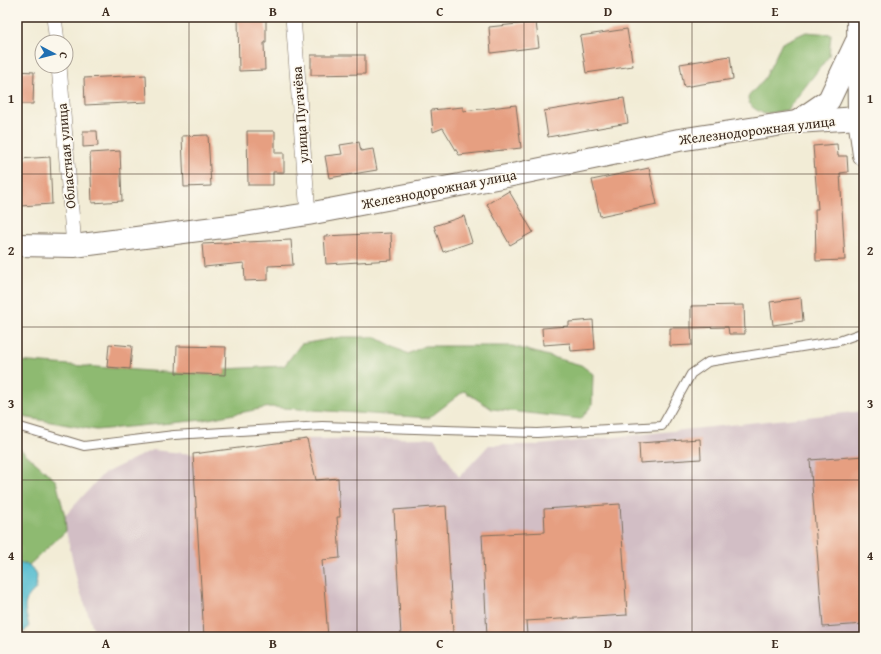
<svg xmlns="http://www.w3.org/2000/svg" width="881" height="654" font-family="'Gentium Book Plus',serif">
	<rect width="100%" height="100%" fill="#fbf7ec"/>
	<filter id="ink" filterUnits="userSpaceOnUse"><feTurbulence type="fractalNoise" baseFrequency=".025" numOctaves="2"/><feDisplacementMap in="SourceGraphic" scale="8" xChannelSelector="R" yChannelSelector="G"/><feConvolveMatrix kernelMatrix="1 2 1 2 8 2 1 2 1" color-interpolation-filters="sRGB"/></filter>
	<filter id="wash" filterUnits="userSpaceOnUse"><feTurbulence type="fractalNoise" baseFrequency=".012" numOctaves="4" result="noise"/><feDisplacementMap in="SourceGraphic" scale="16" xChannelSelector="R" yChannelSelector="G"/><feGaussianBlur stdDeviation="0.9" result="paint"/><feColorMatrix in="noise" values="0 0 0 0 0 0 0 0 0 0 0 0 0 0 0 0 0 1.4 0 .05"/><feComposite in="paint" operator="in"/></filter>
	<g filter="url(#wash)">
		<rect width="100%" height="100%" fill="#f2ecd6"/>
		<polygon fill="#d2bec5" points="864,411 864,637 96,637 78,585 66,531 65,516 103,474 152,450 193,454 307,439 434,438 459,477 489,445 540,445"/>
		<g fill="#8eba71" stroke="#647248">
			<path d="M806,32L831,34L829,56L787,110L764,114C757,110 748,107 748,97L765,78L782,43Z"/>
			<polygon points="342,337 375,337 408,354 424,346 512,346 581,365 593,374 592,405 581,419 492,409 464,391 429,418 270,407 203,420 96,430 17,416 17,361 176,373 225,375 225,369 284,366 301,344"/>
			<polygon points="17,446 56,481 65,516 66,531 29,565 17,563"/>
		</g>
		<path fill="#52bccf" stroke="#467376" d="M17,563L29,565L37,574L36,589C21,601 25,609 29,626L24,632L17,634Z"/>
		<g id="blocks">
			<g fill="#e69f81">
				<polygon points="238,17 266,17 266,43 264,43 265,70 239,71"/>
				<polygon points="536,22 539,47 491,53 489,27"/>
				<polygon points="627,29 633,66 586,73 580,36"/>
				<polygon points="311,55 365,55 365,74 311,75"/>
				<polygon points="730,56 733,79 684,87 680,64"/>
				<polygon points="17,71 34,72 33,104 17,104"/>
				<polygon points="146,75 147,102 85,105 84,78"/>
				<polygon points="624,98 628,123 548,137 544,111"/>
				<polygon points="516,105 521,148 459,155 443,128 433,132 431,110 463,107 463,111"/>
				<polygon points="83,131 97,131 98,146 83,147"/>
				<polygon points="247,131 275,131 275,153 284,153 284,172 273,172 273,185 248,185"/>
				<polygon points="208,135 211,186 184,187 182,136"/>
				<polygon points="359,142 361,151 373,149 377,170 329,178 325,156 342,154 340,145"/>
				<polygon points="837,144 838,156 847,156 848,172 840,173 845,260 816,261 815,209 818,209 813,146"/>
				<polygon points="120,151 122,201 92,203 90,153"/>
				<polygon points="50,157 52,204 20,206 19,159"/>
				<polygon points="649,168 657,204 600,216 592,180"/>
				<polygon points="509,191 533,232 510,245 487,204"/>
				<polygon points="464,216 472,242 443,252 434,226"/>
				<polygon points="391,233 392,260 326,264 324,236"/>
				<polygon points="291,240 293,265 268,266 268,280 245,281 244,263 204,267 202,244"/>
				<polygon points="801,298 803,321 773,325 770,302"/>
				<polygon points="744,305 745,334 729,334 728,327 691,328 691,306"/>
				<polygon points="593,320 595,349 571,351 570,343 543,345 542,328 569,326 569,322"/>
				<polygon points="670,328 691,328 692,345 670,346"/>
				<polygon points="109,344 132,346 130,369 107,367"/>
				<polygon points="177,346 226,347 225,375 176,373"/>
				<polygon points="307,439 316,480 338,478 340,517 337,517 340,558 322,560 328,637 204,637 193,454"/>
				<polygon points="700,439 701,459 640,463 639,443"/>
				<polygon points="864,456 864,624 823,627 810,460"/>
				<polygon points="620,504 627,615 526,621 527,635 487,637 482,535 545,532 544,509"/>
				<polygon points="446,506 453,633 401,636 394,510"/>
			</g>
		</g>
	</g>
	<g filter="url(#ink)">
		<use href="#blocks" fill-opacity="0" stroke="#7b6e5e" stroke-width="1"/>
		<g fill="none" stroke-linecap="round" stroke-linejoin="round">
			<g stroke="#7b6e5e" stroke-width="10">
				<polyline id="lane" points="17,426 84,446 174,435 322,426 537,433 662,426 691,374 708,362 839,341 864,332"/>
			</g>
			<g stroke="#7b6e5e" stroke-width="16">
				<g id="street">
					<polyline points="54,17 57,42"/>
					<polyline points="293,17 308,214"/>
					<polyline points="59,66 74,246"/>
				</g>
			</g>
			<g stroke="#7b6e5e" stroke-width="24">
				<g id="secondary">
					<polyline points="858,17 859,118 864,155"/>
					<polyline points="797,122 829,100 856,43"/>
					<polyline points="17,245 74,246 230,226 308,214 517,174 679,140 796,122 859,118"/>
				</g>
			</g>
			<use href="#lane" stroke="#fff" stroke-width="8"/>
			<use href="#street" stroke="#fff" stroke-width="15"/>
			<use href="#secondary" stroke="#fff" stroke-width="22"/>
		</g>
	</g>
	<path fill="none" stroke="#3b2a1e" stroke-width="1" stroke-opacity="0.55" d="M189,17V637M357,17V637M524,17V637M692,17V637M17,174H864M17,327H864M17,480H864"/>
	<g text-anchor="middle" stroke-width="3" stroke-linejoin="round" paint-order="stroke">
		<g font-size="14" fill="#3b2a1e" stroke="#fbf7ec">
			<text transform="translate(300 115) rotate(-94)" y="5">улица Пугачёва</text>
			<text transform="translate(757 130) rotate(-7)" y="5">Железнодорожная улица</text>
			<text transform="translate(66 156) rotate(-95)" y="5">Областная улица</text>
			<text transform="translate(439 189) rotate(-11)" y="5">Железнодорожная улица</text>
		</g>
	</g>
	<rect width="881" height="654" fill="none" stroke="#fbf7ec" stroke-width="44"/>
	<g transform="translate(54 54) rotate(97)"><circle r="19" fill="#fbf7ec" stroke="#aea59a"/>
	<path d="M0-3L7 15L0 10L-7 15Z" fill="#1f6fb2"/>
	<text y="-6" font-size="11" font-weight="bold" text-anchor="middle" fill="#3b2a1e">С</text>
	</g>
	<rect x="22" y="22" width="837" height="610" fill="none" stroke="#3b2a1e" stroke-width="1.5"/>
	<g font-size="13" text-anchor="middle" font-weight="bold" fill="#3b2a1e">
		<text x="106" y="16">A</text>
		<text x="273" y="16">B</text>
		<text x="440" y="16">C</text>
		<text x="608" y="16">D</text>
		<text x="775" y="16">E</text>
		<text x="11" y="103">1</text>
		<text x="870" y="103">1</text>
		<text x="11" y="255">2</text>
		<text x="870" y="255">2</text>
		<text x="11" y="408">3</text>
		<text x="870" y="408">3</text>
		<text x="11" y="560">4</text>
		<text x="870" y="560">4</text>
		<text x="106" y="648">A</text>
		<text x="273" y="648">B</text>
		<text x="440" y="648">C</text>
		<text x="608" y="648">D</text>
		<text x="775" y="648">E</text>
	</g>
</svg>
